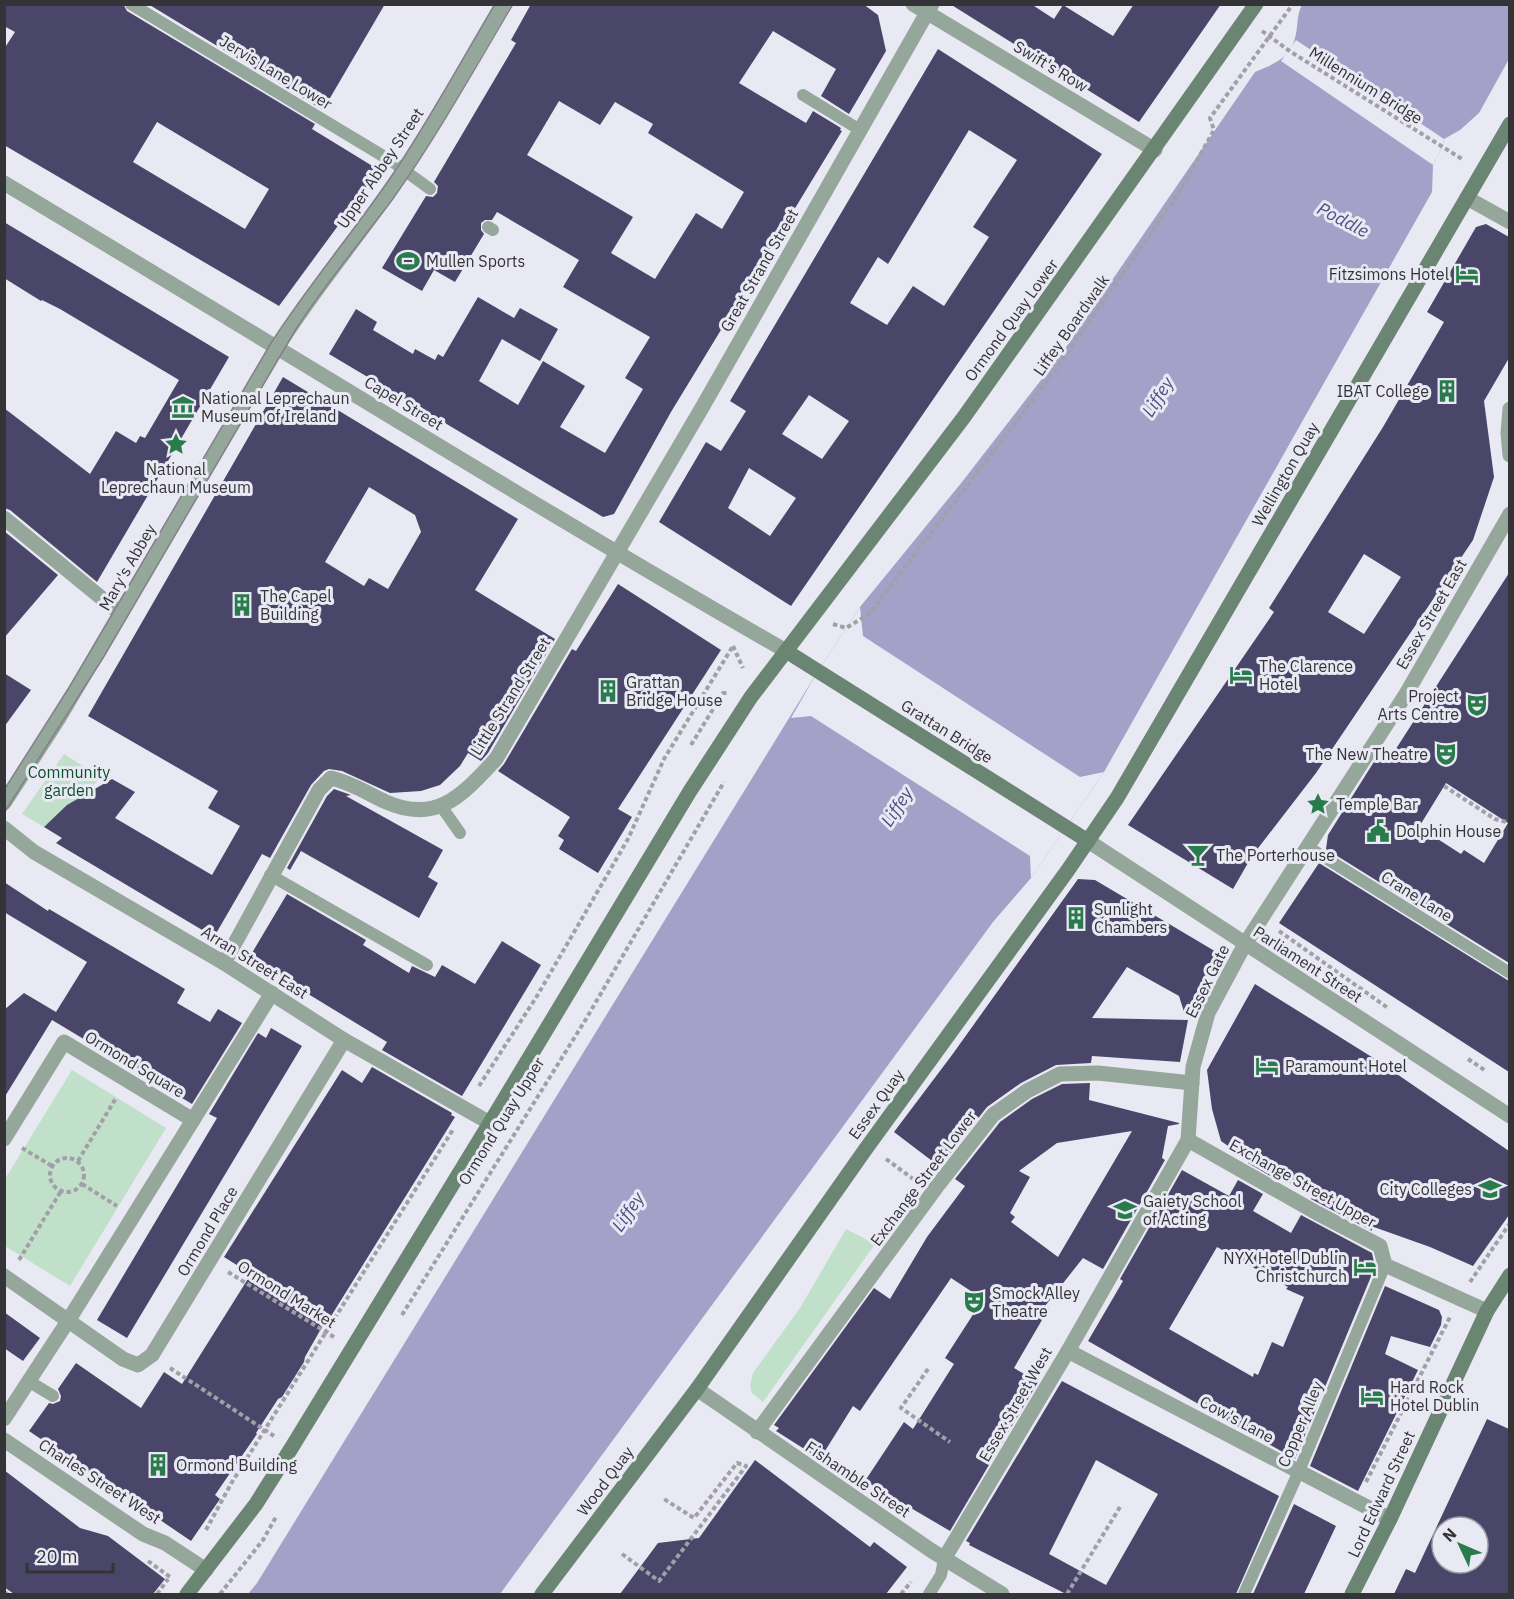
<svg xmlns="http://www.w3.org/2000/svg" width="1514" height="1599" font-family="'IBM Plex Sans',sans-serif">
	<rect width="100%" height="100%" fill="#e9e9f4"/>
	<g fill="#c0e0c9">
		<polygon points="64,754 100,777 87,794 44,827 22,814"/>
		<polygon points="72,1070 166,1128 70,1286 5,1246 5,1179"/>
		<polygon points="846,1229 875,1244 763,1402 752,1393 750,1386 753,1373 800,1308"/>
	</g>
	<path fill="#a4a1c9" d="M1302,5H1509V59L1479,113L1460,130L1444,139L1442,148L1433,165L1432,192L1104,772L1031,878L993,922L500,1594H248L257,1583L818,671L860,607L962,482L1062,353L1255,72C1279,62 1294,56 1297,27C1298,19 1298,12 1302,5Z"/>
	<g fill="#e9e9f4">
		<polygon points="1296,40 1444,139 1442,148 1433,165 1281,61"/>
		<polygon points="860,607 863,636 1080,777 1104,772 1031,878 1030,856 811,716 791,718 818,671"/>
	</g>
	<g fill="#4a4669" fill-rule="evenodd">
		<path d="M4,4H123L127,11L315,124L312,129L379,170L279,306L4,145V49L15,32L4,26ZM157,122L269,189L245,229L133,162Z"/>
		<polygon points="148,4 385,4 323,110"/>
		<path d="M531,4H863L878,15L886,51L849,114L821,96L836,69L773,31L739,83L806,123L813,111L841,128L840,130L842,131L671,412L614,514L603,517L329,354L356,309L377,322L373,330L413,354L415,349L435,360L438,354L443,357L478,297L514,318L520,308L558,329L540,361L502,339L479,381L518,405L543,361L585,386L560,427L605,453L643,389L625,378L650,337L563,287L579,260L497,212L492,220H485L481,223V230L484,234L455,282L434,270L422,291L382,268L426,196L433,197L437,193L438,186L434,182L516,43L511,40ZM559,101L600,125L615,102L653,124L648,133L744,192L722,229L696,213L655,279L611,253L633,217L527,155Z"/>
		<polygon points="950,4 1031,4 1054,19 1063,5 1113,36 1134,4 1221,4 1139,122"/>
		<path d="M938,49L1102,154L791,606L659,522L706,442L721,451L746,411L730,401ZM969,130L1017,160L973,227L989,237L944,306L913,286L887,325L850,303L878,257L888,264ZM809,395L849,421L822,459L782,434ZM749,468L796,498L770,536L728,508Z"/>
		<polygon points="4,222 229,357 97,582 10,510 4,508 4,408 90,474 116,431 136,443 140,436 145,438 179,380 60,309 42,300 41,301 4,278"/>
		<path d="M1486,224L1509,237V358L1484,401L1494,477L1473,540L1316,773L1252,856L1233,889L1128,825L1274,612L1269,608L1383,427L1444,322L1427,312L1476,227ZM1364,554L1401,577L1364,634L1328,612Z"/>
		<path d="M283,377L518,519L475,590L555,639L488,753L481,761L468,753L460,766L440,785L421,791L390,793L342,771L329,769L324,771L311,785L270,858L262,854L214,937L56,843L62,838L44,827L67,805L112,779L135,792L115,818L212,875L240,826L208,808L218,791L88,716ZM369,487L415,515L421,532L388,589L369,578L364,586L325,562Z"/>
		<polygon points="4,531 58,575 4,638"/>
		<path d="M1509,573V963L1326,849L1328,835L1382,749L1392,755ZM1446,783L1508,823L1484,863L1464,850L1461,854L1419,827Z"/>
		<polygon points="618,584 721,650 618,809 632,817 598,873 559,849 564,840 558,836 570,817 498,771 504,764 572,649 576,651"/>
		<polygon points="4,673 31,690 4,727"/>
		<polygon points="334,789 351,795 346,796 443,850 428,877 438,883 419,918 301,851 290,870 287,868 327,796"/>
		<polygon points="1319,863 1509,981 1509,1072 1279,923"/>
		<polygon points="1078,879 1095,880 1218,953 1185,1015 1179,996 1127,967 1092,1018 1188,1020 1180,1062 1092,1056 1091,1063 1056,1065 1021,1083 987,1107 940,1167 894,1132 952,1055"/>
		<polygon points="4,882 48,911 49,909 185,989 177,1003 210,1022 218,1009 242,1023 192,1104 52,1020 4,1098 4,1010 24,993 56,1012 87,962 4,912"/>
		<polygon points="287,894 366,940 363,945 409,973 412,966 435,977 442,965 475,984 502,941 541,965 462,1096 382,1050 387,1042 249,958"/>
		<polygon points="1255,984 1375,1059 1509,1151 1509,1215 1473,1266 1430,1247 1371,1226 1372,1231 1311,1199 1313,1196 1274,1174 1272,1177 1248,1163 1249,1161 1221,1141 1212,1109 1207,1070"/>
		<polygon points="271,1028 302,1046 127,1338 97,1320 217,1118 209,1114 258,1033 266,1038"/>
		<polygon points="372,1067 452,1113 451,1115 455,1117 328,1321 326,1320 305,1357 304,1362 282,1397 278,1399 256,1433 257,1434 215,1495 220,1499 191,1541 29,1431 49,1403 53,1404 60,1401 61,1396 58,1389 76,1363 141,1408 164,1372 182,1384 251,1274 224,1257 342,1070 362,1083"/>
		<path d="M1090,1083L1089,1100L1179,1123V1124L1168,1126L1162,1158L1165,1160L1103,1269L1083,1258L1045,1306L1049,1308L1014,1368L1038,1382L950,1531L865,1481L904,1422L913,1429L954,1364L945,1358L983,1299L951,1278L860,1411L853,1406L820,1459L776,1431L779,1428L774,1425L874,1288L890,1299L927,1237L965,1186L955,1179L1000,1122L1032,1099L1062,1084ZM1132,1131L1058,1257L1011,1222L1015,1217L1010,1213L1030,1177L1019,1171L1057,1143Z"/>
		<path d="M1182,1170L1229,1196L1238,1180L1263,1194L1253,1211L1291,1233L1301,1215L1372,1253L1375,1267L1295,1459L1088,1341L1123,1281L1120,1279ZM1217,1247L1288,1287L1286,1289L1304,1297L1283,1347L1272,1342L1258,1375L1254,1373L1253,1377L1169,1329Z"/>
		<polygon points="1385,1286 1439,1310 1442,1317 1441,1325 1430,1347 1391,1336 1385,1354 1418,1370 1358,1491 1310,1466"/>
		<polygon points="4,1312 40,1338 23,1361 4,1348"/>
		<path d="M1062,1381L1279,1496L1236,1594H1066L969,1545L970,1543L966,1541ZM1096,1460L1158,1494L1106,1585L1049,1554Z"/>
		<path d="M1487,1419L1509,1429V1594H1394L1406,1569L1415,1573ZM1442,1527H1478V1563H1442Z"/>
		<polygon points="755,1460 870,1547 874,1542 907,1567 886,1594 620,1594 658,1543 699,1538"/>
		<polygon points="4,1470 80,1528 108,1536 165,1579 153,1594 14,1594 4,1587"/>
		<polygon points="1294,1504 1336,1526 1304,1594 1253,1594"/>
	</g>
	<g fill="none" stroke-linecap="round" stroke-linejoin="round">
		<g stroke="#a1a0a9" stroke-width="4" stroke-dasharray="4.5 3" stroke-linecap="butt">
			<polyline points="1262,31 1291,52 1462,159"/>
			<polyline points="833,624 846,628 869,614 1052,375 1179,193 1214,130 1210,118 1293,4"/>
			<polyline points="733,646 743,668"/>
			<polyline points="691,745 723,693 729,693"/>
			<polyline points="1444,786 1495,819 1510,823"/>
			<polyline points="1279,931 1388,1008"/>
			<polyline points="1468,1059 1486,1071"/>
			<polyline points="479,1086 537,996 628,839 664,759 733,646"/>
			<polyline points="22,1148 52,1166"/>
			<circle cx="67" cy="1175" r="17"/>
			<polyline points="886,1159 916,1181"/>
			<polyline points="78,1161 116,1098"/>
			<polyline points="82,1184 117,1206"/>
			<polyline points="19,1260 61,1191"/>
			<polyline points="228,1272 334,1337"/>
			<polyline points="1470,1282 1510,1223"/>
			<polyline points="402,1315 586,1019 724,782"/>
			<polyline points="170,1368 274,1436"/>
			<polyline points="928,1369 901,1408 950,1442"/>
			<polyline points="1366,1482 1450,1317"/>
			<polyline points="206,1530 232,1482 454,1128"/>
			<polyline points="622,1554 659,1581 746,1466 737,1463 694,1518 664,1499"/>
			<polyline points="148,1561 170,1577"/>
			<polyline points="4,1592 8,1594"/>
			<polyline points="157,1594 168,1579"/>
			<polyline points="220,1594 263,1540 276,1517"/>
			<polyline points="901,1594 911,1582"/>
			<polyline points="1067,1594 1120,1507"/>
		</g>
		<g stroke="#95a69a" stroke-width="12">
			<polyline points="131,4 393,162 430,189"/>
			<polyline points="803,95 860,130"/>
			<polyline points="488,227 493,230"/>
			<polyline points="441,806 460,833"/>
			<polyline points="1308,847 1510,973"/>
			<polyline points="270,875 427,965"/>
			<polyline points="30,1382 53,1396"/>
			<polyline points="929,1594 941,1575 944,1559"/>
			<polyline points="1244,1594 1299,1471 1385,1265"/>
		</g>
		<g stroke="#95a69a" stroke-width="15">
			<polyline points="913,4 1155,150"/>
			<path d="M4,183C265,339 523,500 786,651"/>
			<polyline points="1467,198 1510,222"/>
			<polyline points="1510,409 1508,433 1510,455"/>
			<polyline points="4,518 121,614"/>
			<path d="M4,803L59,718L278,346C316,285 364,231 403,171C439,117 470,60 503,5L501,4"/>
			<polyline points="4,828 34,852 224,963 344,1040 490,1123"/>
			<polyline points="1088,841 1510,1116"/>
			<path d="M224,963L319,790L331,778C353,783 366,793 386,802C438,825 464,793 496,759L703,406L932,4"/>
			<polyline points="4,1139 64,1042 193,1120"/>
			<polyline points="1188,1140 1317,1213 1380,1246 1385,1265 1487,1311"/>
			<polyline points="4,1276 123,1359 138,1365 152,1355 344,1040"/>
			<polyline points="1068,1351 1390,1519"/>
			<polyline points="697,1389 932,1551 1002,1594"/>
			<polyline points="4,1419 68,1321 272,993"/>
			<polyline points="757,1432 938,1185 993,1115 1027,1091 1060,1074 1098,1073 1192,1083"/>
			<polyline points="4,1440 143,1534 165,1543 206,1570"/>
			<polyline points="944,1559 1068,1351 1188,1140 1193,1067 1208,1013 1245,944 1406,694 1510,514"/>
		</g>
		<g stroke="#6b8573" stroke-width="15">
			<polyline points="786,651 1088,841"/>
			<polyline points="187,1594 256,1504 292,1447 490,1123 690,791 751,697 964,417 1256,4"/>
			<polyline points="542,1594 697,1389 865,1150 1068,870 1117,798 1510,124"/>
			<polyline points="1352,1594 1390,1519 1487,1311 1510,1275"/>
		</g>
		<g stroke="#83828a" stroke-width="1.5">
			<path d="M4,790L70,686L271,343C311,281 359,226 399,165C433,113 463,58 495,4"/>
			<path d="M4,813L103,658L296,329C325,284 360,243 392,200C436,138 474,70 513,4"/>
		</g>
	</g>
	<defs>
		<g id="stadium-bare" transform="scale(1.8)"><path d="M0-5a6.5 5 0 1 0 0 10a6.5 5 0 1 0 0-10ZM-3.5-1.8h7v3.6h-7Z" fill="#297b4c" stroke="#e9e9f4" stroke-width="2.5" paint-order="stroke"/></g>
		<g id="hotel-bare" transform="scale(1.8)"><path d="M-6-4.5h1.5V1H6V5H4.5V3h-9V5H-6ZM-4 0a1.8 1.8 0 1 1 3.6 0ZM.5 0V-2.5h3Q6-2.5 6 0Z" fill="#297b4c" stroke="#e9e9f4" stroke-width="2.5" paint-order="stroke"/></g>
		<g id="building-bare" transform="scale(1.8)"><path d="M-4-6H4V6H1V3H-1V6H-4ZM-2.5-4.3h1.7v1.8h-1.7ZM.8-4.3h1.7v1.8H.8ZM-2.5-1h1.7V.8h-1.7ZM.8-1h1.7V.8H.8Z" fill="#297b4c" stroke="#e9e9f4" stroke-width="2.5" paint-order="stroke"/></g>
		<g id="museum-bare" transform="scale(1.8)"><path d="M0-6L6-3V-2H-6V-3ZM-5-1h2V3h-2ZM-1-1h2V3h-2ZM3-1h2V3H3ZM-6 4H6V6H-6Z" fill="#297b4c" stroke="#e9e9f4" stroke-width="2.5" paint-order="stroke"/></g>
		<g id="sight-bare" transform="scale(1.8)"><path d="M0-6L1.8-2.2L6-1.7L2.9 1.2L3.7 5.4L0 3.3L-3.7 5.4L-2.9 1.2L-6-1.7L-1.8-2.2Z" fill="#297b4c" stroke="#e9e9f4" stroke-width="2.5" paint-order="stroke"/></g>
		<g id="theatre-bare" transform="scale(1.8)"><path d="M-5-5.5Q0-4 5-5.5V0Q5 5 0 6Q-5 5-5 0ZM-3.3-2.5H-1v1.5H-3.3ZM1-2.5H3.3v1.5H1ZM-2.8 1Q0 5.5 2.8 1Z" fill="#297b4c" stroke="#e9e9f4" stroke-width="2.5" paint-order="stroke"/></g>
		<g id="civic-bare" transform="scale(1.8)"><path d="M-.6-6.5H3V-4.5H.6V-3L4-1V1h2V6H-6V1h2V-1L-.6-3ZM-1.2 2.5V6h2.4V2.5Z" fill="#297b4c" stroke="#e9e9f4" stroke-width="2.5" paint-order="stroke"/></g>
		<g id="bar-bare" transform="scale(1.8)"><path d="M-6-5H6L.8 .8V4.5H3.5V6h-7V4.5H-.8V.8Z" fill="#297b4c" stroke="#e9e9f4" stroke-width="2.5" paint-order="stroke"/></g>
		<g id="university-bare" transform="scale(1.8)"><path d="M0-5L7-2L0 1L-7-2ZM-4 1L0 2.5L4 1V4Q0 6-4 4Z" fill="#297b4c" stroke="#e9e9f4" stroke-width="2.5" paint-order="stroke"/></g>
	</defs>
	<g fill-rule="evenodd">
		<use href="#stadium-bare" x="408" y="261"/>
		<use href="#hotel-bare" x="1467" y="274"/>
		<use href="#building-bare" x="1447" y="391"/>
		<use href="#museum-bare" x="183" y="407"/>
		<use href="#sight-bare" x="176" y="444"/>
		<use href="#building-bare" x="242" y="605"/>
		<use href="#hotel-bare" x="1241" y="675"/>
		<use href="#building-bare" x="608" y="691"/>
		<use href="#theatre-bare" x="1477" y="705"/>
		<use href="#theatre-bare" x="1446" y="754"/>
		<use href="#sight-bare" x="1318" y="804"/>
		<use href="#civic-bare" x="1378" y="831"/>
		<use href="#bar-bare" x="1198" y="855"/>
		<use href="#building-bare" x="1076" y="918"/>
		<use href="#hotel-bare" x="1267" y="1066"/>
		<use href="#university-bare" x="1490" y="1189"/>
		<use href="#university-bare" x="1125" y="1210"/>
		<use href="#hotel-bare" x="1365" y="1267"/>
		<use href="#theatre-bare" x="974" y="1302"/>
		<use href="#hotel-bare" x="1372" y="1396"/>
		<use href="#building-bare" x="158" y="1465"/>
	</g>
	<g text-anchor="middle" stroke-width="6" stroke-linejoin="round" paint-order="stroke">
		<g font-size="16" fill="#343338" stroke="#e9e9f4">
			<text transform="translate(1051 66) rotate(31)" y="6">Swift's Row</text>
			<text transform="translate(276 72) rotate(31)" y="6">Jervis Lane Lower</text>
			<text transform="translate(1366 85) rotate(32)" y="6">Millennium Bridge</text>
			<text transform="translate(380 168) rotate(-56)" y="6">Upper Abbey Street</text>
			<text transform="translate(759 270) rotate(-60)" y="6">Great Strand Street</text>
			<text transform="translate(1011 320) rotate(-54)" y="6">Ormond Quay Lower</text>
			<text transform="translate(1071 325) rotate(-55)" y="6">Liffey Boardwalk</text>
			<text transform="translate(404 403) rotate(31)" y="6">Capel Street</text>
			<text transform="translate(1285 474) rotate(-60)" y="6">Wellington Quay</text>
			<text transform="translate(127 567) rotate(-60)" y="6">Mary's Abbey</text>
			<text transform="translate(1431 614) rotate(-60)" y="6">Essex Street East</text>
			<text transform="translate(510 696) rotate(-58)" y="6">Little Strand Street</text>
			<text transform="translate(947 731) rotate(32)" y="6">Grattan Bridge</text>
			<text transform="translate(1417 896) rotate(32)" y="6">Crane Lane</text>
			<text transform="translate(255 962) rotate(32)" y="6">Arran Street East</text>
			<text transform="translate(1308 964) rotate(33)" y="6">Parliament Street</text>
			<text transform="translate(1207 981) rotate(-64)" y="6">Essex Gate</text>
			<text transform="translate(135 1064) rotate(31)" y="6">Ormond Square</text>
			<text transform="translate(876 1104) rotate(-54)" y="6">Essex Quay</text>
			<text transform="translate(501 1121) rotate(-58)" y="6">Ormond Quay Upper</text>
			<text transform="translate(923 1178) rotate(-53)" y="6">Exchange Street Lower</text>
			<text transform="translate(1303 1183) rotate(29)" y="6">Exchange Street Upper</text>
			<text transform="translate(207 1231) rotate(-59)" y="6">Ormond Place</text>
			<text transform="translate(287 1294) rotate(32)" y="6">Ormond Market</text>
			<text transform="translate(1015 1404) rotate(-60)" y="6">Essex Street West</text>
			<text transform="translate(1237 1419) rotate(28)" y="6">Cow's Lane</text>
			<text transform="translate(1300 1424) rotate(-67)" y="6">Copper Alley</text>
			<text transform="translate(858 1479) rotate(34)" y="6">Fishamble Street</text>
			<text transform="translate(100 1481) rotate(33)" y="6">Charles Street West</text>
			<text transform="translate(605 1481) rotate(-53)" y="6">Wood Quay</text>
			<text transform="translate(1381 1494) rotate(-65)" y="6">Lord Edward Street</text>
		</g>
		<g font-size="16" fill="#343338" stroke="#e9e9f4" text-anchor="start">
			<text x="426" y="267">Mullen Sports</text>
			<text x="1449" y="280" text-anchor="end">Fitzsimons Hotel</text>
			<text x="1429" y="397" text-anchor="end">IBAT College</text>
			<text x="201" y="404">National Leprechaun<tspan x="201" dy="18">Museum of Ireland</tspan></text>
			<text x="176" y="475" text-anchor="middle">National<tspan x="176" dy="18">Leprechaun Museum</tspan></text>
			<text x="260" y="602">The Capel<tspan x="260" dy="18">Building</tspan></text>
			<text x="1259" y="672">The Clarence<tspan x="1259" dy="18">Hotel</tspan></text>
			<text x="626" y="688">Grattan<tspan x="626" dy="18">Bridge House</tspan></text>
			<text x="1459" y="702" text-anchor="end">Project<tspan x="1459" dy="18">Arts Centre</tspan></text>
			<text x="1428" y="760" text-anchor="end">The New Theatre</text>
			<text x="1336" y="810">Temple Bar</text>
			<text x="1396" y="837">Dolphin House</text>
			<text x="1216" y="861">The Porterhouse</text>
			<text x="1094" y="915">Sunlight<tspan x="1094" dy="18">Chambers</tspan></text>
			<text x="1285" y="1072">Paramount Hotel</text>
			<text x="1472" y="1195" text-anchor="end">City Colleges</text>
			<text x="1143" y="1207">Gaiety School<tspan x="1143" dy="18">of Acting</tspan></text>
			<text x="1347" y="1264" text-anchor="end">NYX Hotel Dublin<tspan x="1347" dy="18">Christchurch</tspan></text>
			<text x="992" y="1299">Smock Alley<tspan x="992" dy="18">Theatre</tspan></text>
			<text x="1390" y="1393">Hard Rock<tspan x="1390" dy="18">Hotel Dublin</tspan></text>
			<text x="176" y="1471">Ormond Building</text>
		</g>
		<g font-size="16" fill="#0c502c" stroke="#e9e9f4">
			<text x="69" y="778">Community<tspan x="69" dy="18">garden</tspan></text>
		</g>
		<g font-size="18" font-style="italic" fill="#534c83" stroke="#e9e9f4">
			<text transform="translate(1343 220) rotate(27)" y="6">Poddle</text>
			<text transform="translate(1158 397) rotate(-58)" y="6">Liffey</text>
			<text transform="translate(897 807) rotate(-57)" y="6">Liffey</text>
			<text transform="translate(628 1212) rotate(-56)" y="6">Liffey</text>
		</g>
	</g>
	<rect width="1514" height="1599" fill="none" stroke="#343338" stroke-width="12"/>
	<g transform="translate(1460 1545) rotate(314)"><circle r="28" fill="#e9e9f4" stroke="#a1a0a9" stroke-width="1.5"/>
	<path d="M0-4.5L10 22L0 15L-10 22Z" fill="#297b4c"/>
	<text y="-9" font-size="16" font-weight="bold" text-anchor="middle" fill="#343338">N</text>
	</g>
	<path d="M27 1563v9h86v-9" fill="none" stroke="#343338" stroke-width="3"/>
	<text x="36" y="1563" font-size="18" fill="#343338" stroke="#e9e9f4" stroke-width="4.5" paint-order="stroke">20 m</text>
</svg>
